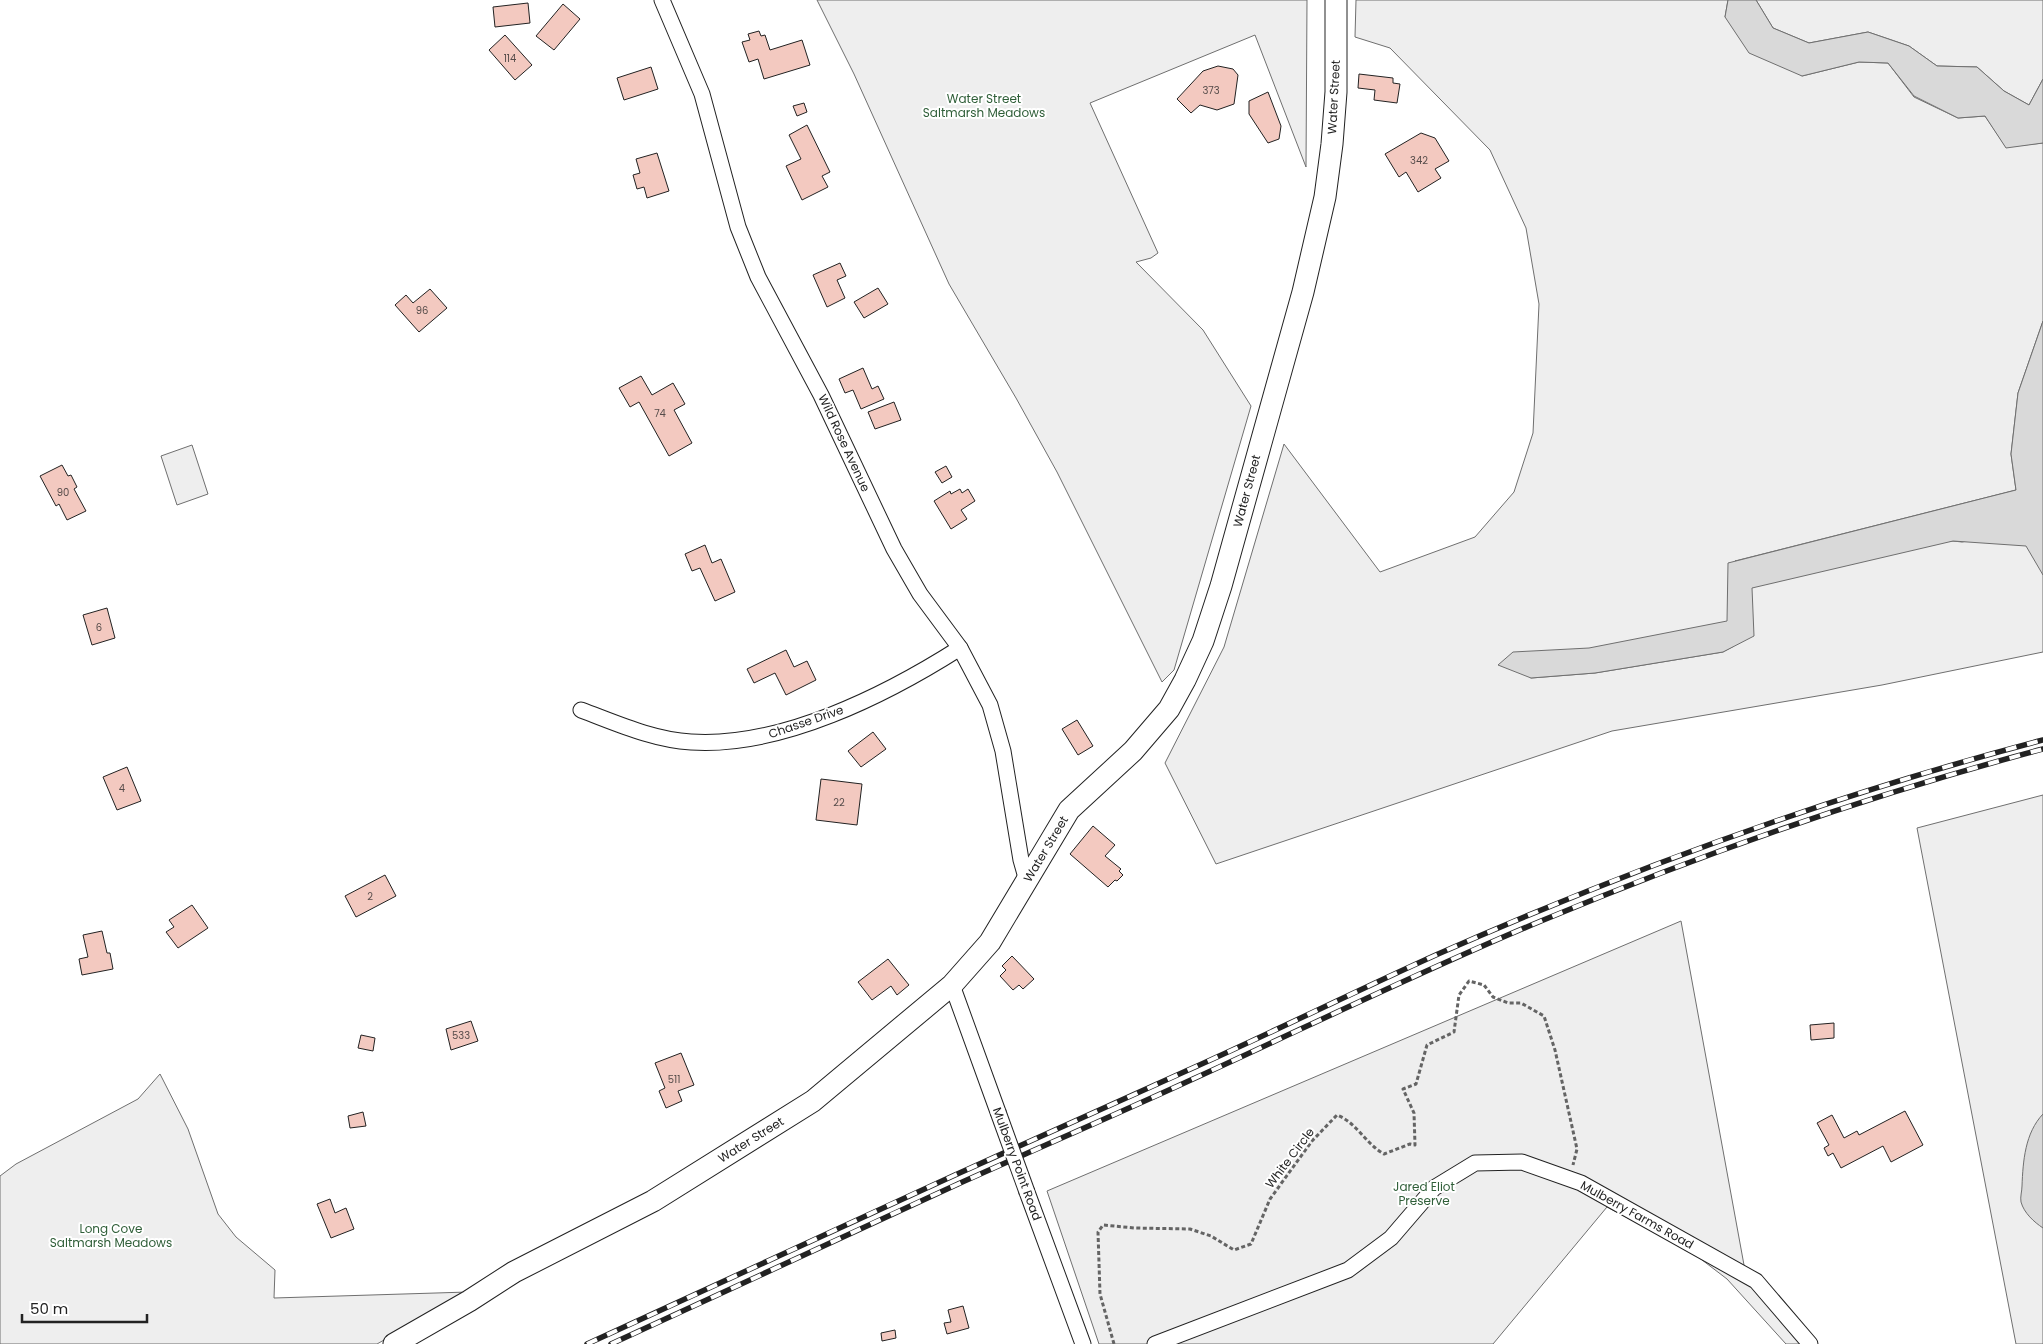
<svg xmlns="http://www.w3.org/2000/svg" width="2043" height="1344" font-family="Poppins,sans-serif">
	<rect width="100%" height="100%" fill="#fff"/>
	<g fill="#eee" stroke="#6f6f6f" fill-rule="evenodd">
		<polygon points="817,0 1307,0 1306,167 1255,35 1090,103 1158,253 1151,258 1136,262 1203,330 1251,406 1174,670 1162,682 1057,472 1016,398 949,284 854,74"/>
		<path d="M1356,0H1728L1725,17L1802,76L1859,62L1888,63L1914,97L1958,118L1985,116L2006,147L2043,143V321L2018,393L2011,454L2016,490L1735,561L1953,541L1962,542L2025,530L2043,560V652L1882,685L1612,731L1216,864L1165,763L1224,647L1284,444L1380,572L1475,537L1514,492L1533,433L1539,304L1526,228L1490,150L1390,48L1355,37ZM1734,646L1723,652L1595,673L1531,678L1528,676Z"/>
		<polygon points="1756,0 2043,0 2043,79 2029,105 2004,91 1977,67 1937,66 1909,46 1868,32 1809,43 1773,28"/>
		<polygon points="192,445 208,494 177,505 161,456"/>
		<polygon points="2043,795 2043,1344 2016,1344 1917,828"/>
		<polygon points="1681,921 1744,1265 1816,1344 1786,1344 1727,1279 1689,1250 1607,1207 1493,1344 1099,1344 1047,1191"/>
		<polygon points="160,1074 188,1129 218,1214 236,1237 275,1270 274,1298 468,1292 377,1344 0,1344 0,1176 16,1164 138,1099"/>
	</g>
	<g fill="#d9d9d9" stroke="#6f6f6f">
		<polygon points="1728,0 1756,0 1773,28 1809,43 1868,32 1909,46 1937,66 1977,67 2004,91 2029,105 2043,79 2043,143 2006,148 1985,116 1958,118 1914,96 1888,63 1859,62 1802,76 1749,53 1725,17"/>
		<polygon points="2043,321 2043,575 2026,546 1953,541 1752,588 1754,636 1723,652 1595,673 1531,678 1498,665 1513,652 1589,648 1727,621 1728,563 2016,490 2011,454 2018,393"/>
		<path d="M2043,1114V1228C2034,1222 2024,1213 2021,1202C2020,1197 2022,1191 2022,1186C2023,1161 2025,1133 2043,1114Z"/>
	</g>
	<g fill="#f3c9c0" stroke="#222">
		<polygon points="528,3 530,23 495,27 493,7"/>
		<polygon points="563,4 580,19 554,50 536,36"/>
		<polygon points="759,31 761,36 765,35 770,50 802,40 810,65 764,79 758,59 749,62 742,42 750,40 748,34"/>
		<polygon points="505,35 532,65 515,80 489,50"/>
		<polygon points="1218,66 1233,69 1238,75 1234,104 1217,110 1200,105 1191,113 1177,99 1203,71"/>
		<polygon points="651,67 658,89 624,100 617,78"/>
		<polygon points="1359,74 1393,78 1393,83 1400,84 1397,103 1374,100 1375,90 1358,88"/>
		<polygon points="1268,92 1281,126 1279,139 1268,143 1249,114 1249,101"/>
		<polygon points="804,103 807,112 797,116 793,106"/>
		<polygon points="807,125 830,172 822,176 828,187 802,200 786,166 801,159 789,135"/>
		<polygon points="1421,133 1435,138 1449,161 1435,169 1441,178 1418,192 1406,172 1399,177 1385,154"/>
		<polygon points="657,153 669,191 647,198 644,187 637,189 633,175 640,173 636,159"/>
		<polygon points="840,263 846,276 837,280 845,298 827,307 813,275"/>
		<polygon points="878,288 888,304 864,318 854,302"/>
		<polygon points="430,289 447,308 419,332 395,305 406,295 413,303"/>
		<polygon points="863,368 872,389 878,386 884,399 861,409 853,390 845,393 839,379"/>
		<polygon points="641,376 652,395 673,383 685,404 674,410 692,443 669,456 639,402 630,407 619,388"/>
		<polygon points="894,402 901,420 875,429 868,412"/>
		<polygon points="62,465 68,476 71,475 77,487 74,489 86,511 67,520 59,504 56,506 40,476"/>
		<polygon points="946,466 952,477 942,483 935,472"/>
		<polygon points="960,489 962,493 968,489 975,501 961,510 967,519 951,529 934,501 950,491 951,494"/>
		<polygon points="705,545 712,563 721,559 735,592 715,601 700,568 692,571 685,554"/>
		<polygon points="107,608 115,638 92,645 83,615"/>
		<polygon points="786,650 794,667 807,661 816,680 786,695 775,673 754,683 747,669"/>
		<polygon points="1077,720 1093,746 1078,755 1062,729"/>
		<polygon points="873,732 886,749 861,767 848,751"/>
		<polygon points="127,767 141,801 117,810 103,777"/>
		<polygon points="821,779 862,784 857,825 816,820"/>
		<polygon points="1093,826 1115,845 1105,856 1121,869 1119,871 1123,875 1117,881 1115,880 1108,887 1070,854"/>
		<polygon points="385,875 396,896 356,917 345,896"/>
		<polygon points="192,905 208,928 178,948 166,932 174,927 169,920"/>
		<polygon points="102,931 107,953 110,953 113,969 82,975 79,959 88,957 83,935"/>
		<polygon points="1012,956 1034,979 1023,989 1019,985 1013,990 1000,976 1006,970 1002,966"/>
		<polygon points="888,959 909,985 897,995 891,986 872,1000 858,982"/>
		<polygon points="471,1021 478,1041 451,1050 446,1029"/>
		<polygon points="1834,1023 1834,1038 1811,1040 1810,1025"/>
		<polygon points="361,1035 375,1038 373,1051 358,1048"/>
		<polygon points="681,1053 694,1085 678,1091 682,1101 666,1108 659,1091 665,1088 655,1063"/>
		<polygon points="1905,1111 1923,1145 1891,1162 1883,1146 1841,1168 1833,1153 1828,1156 1824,1148 1829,1145 1817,1123 1832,1115 1844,1138 1857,1131 1859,1135"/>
		<polygon points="363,1112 366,1126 350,1128 348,1116"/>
		<polygon points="330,1199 335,1213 346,1208 354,1229 331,1238 317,1204"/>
		<polygon points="963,1306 969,1328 947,1334 944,1323 951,1322 948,1310"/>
		<polygon points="895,1330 896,1338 882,1341 881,1333"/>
	</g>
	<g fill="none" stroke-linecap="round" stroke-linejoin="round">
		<g stroke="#222" stroke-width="17">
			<g id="minor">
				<polyline points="662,0 702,94 738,227 758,277 821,395 894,549 920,594 960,648 990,705 1003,751 1021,860 1027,881"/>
				<path d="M581,710C616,723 653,740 691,742C781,748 886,695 960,648"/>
				<polyline points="952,985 998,1112"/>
				<polyline points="1027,1192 1083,1344"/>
				<polyline points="1155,1344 1348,1270 1391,1238 1434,1188 1475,1163 1522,1162 1581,1183 1756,1281 1810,1344"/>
			</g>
		</g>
		<g stroke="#222" stroke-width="23">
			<polyline id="secondary" points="394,1344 469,1301 514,1272 653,1201 813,1101 952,985 990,942 1069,810 1133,751 1169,709 1185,680 1203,641 1221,586 1303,292 1325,197 1332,144 1336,92 1336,0"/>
		</g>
		<path stroke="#646464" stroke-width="3" stroke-dasharray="4 2.5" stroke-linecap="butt" d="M1114,1344L1100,1294L1098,1232L1103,1225L1134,1228L1190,1229L1211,1236L1234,1250L1251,1244L1270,1199L1312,1141L1337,1115C1356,1122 1366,1144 1384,1154L1410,1144L1415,1145L1414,1113L1403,1089L1416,1084L1427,1045L1454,1032L1459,995L1469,981L1484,985L1493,997L1508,1003H1521L1544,1016L1555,1050L1577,1149L1573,1165"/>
		<use href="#minor" stroke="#fff" stroke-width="15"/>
		<use href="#secondary" stroke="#fff" stroke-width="21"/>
		<g stroke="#222" stroke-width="5.5">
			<g id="rail">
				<path d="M587,1344C710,1288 832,1231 955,1175C1032,1140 1109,1106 1186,1071C1271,1033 1354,992 1438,954C1633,868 1836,794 2043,740"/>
				<path d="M611,1344C727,1291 842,1237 958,1184C1036,1149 1115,1115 1193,1079C1309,1026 1423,970 1541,921C1704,853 1873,794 2043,749"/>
			</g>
		</g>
		<use href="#rail" stroke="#fff" stroke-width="4" stroke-dasharray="11" stroke-linecap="butt"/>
		<g stroke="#222" stroke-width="17" stroke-linecap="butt">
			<polyline id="minor-bridge" points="998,1112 1027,1192"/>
		</g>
		<use href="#minor-bridge" stroke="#fff" stroke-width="15"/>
	</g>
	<g text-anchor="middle" stroke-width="4" stroke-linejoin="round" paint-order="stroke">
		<g font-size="10" fill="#564c4a">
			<text x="510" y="62">114</text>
			<text x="1211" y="94">373</text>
			<text x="1419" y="164">342</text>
			<text x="422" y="314">96</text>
			<text x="660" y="417">74</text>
			<text x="63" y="496">90</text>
			<text x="99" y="631">6</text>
			<text x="122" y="792">4</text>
			<text x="839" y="806">22</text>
			<text x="370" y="900">2</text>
			<text x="461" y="1039">533</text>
			<text x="674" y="1083">511</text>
		</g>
		<g font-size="12" fill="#222" stroke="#fff">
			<text transform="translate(1334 97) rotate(-87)" y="4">Water Street</text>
			<text transform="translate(844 443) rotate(65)" y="4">Wild Rose Avenue</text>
			<text transform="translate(1247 491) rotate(-75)" y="4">Water Street</text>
			<text transform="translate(806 722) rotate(-19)" y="4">Chasse Drive</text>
			<text transform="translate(1046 849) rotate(-59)" y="4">Water Street</text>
			<text transform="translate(751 1140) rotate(-32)" y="4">Water Street</text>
			<text transform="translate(1290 1158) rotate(-53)" y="4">White Circle</text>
			<text transform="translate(1017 1164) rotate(70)" y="4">Mulberry Point Road</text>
			<text transform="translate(1637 1215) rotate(29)" y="4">Mulberry Farms Road</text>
		</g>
		<g font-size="12" fill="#2f5e38" stroke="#fff">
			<text x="984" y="103">Water Street<tspan x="984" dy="14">Saltmarsh Meadows</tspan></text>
			<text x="1424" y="1191">Jared Eliot<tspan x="1424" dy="14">Preserve</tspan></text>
			<text x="111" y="1233">Long Cove<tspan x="111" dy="14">Saltmarsh Meadows</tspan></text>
		</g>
	</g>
	<path d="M22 1314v8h125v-8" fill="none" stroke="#222222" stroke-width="2.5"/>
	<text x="30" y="1314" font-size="15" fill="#222222" stroke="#ffffff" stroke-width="4" paint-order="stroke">50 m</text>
</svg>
